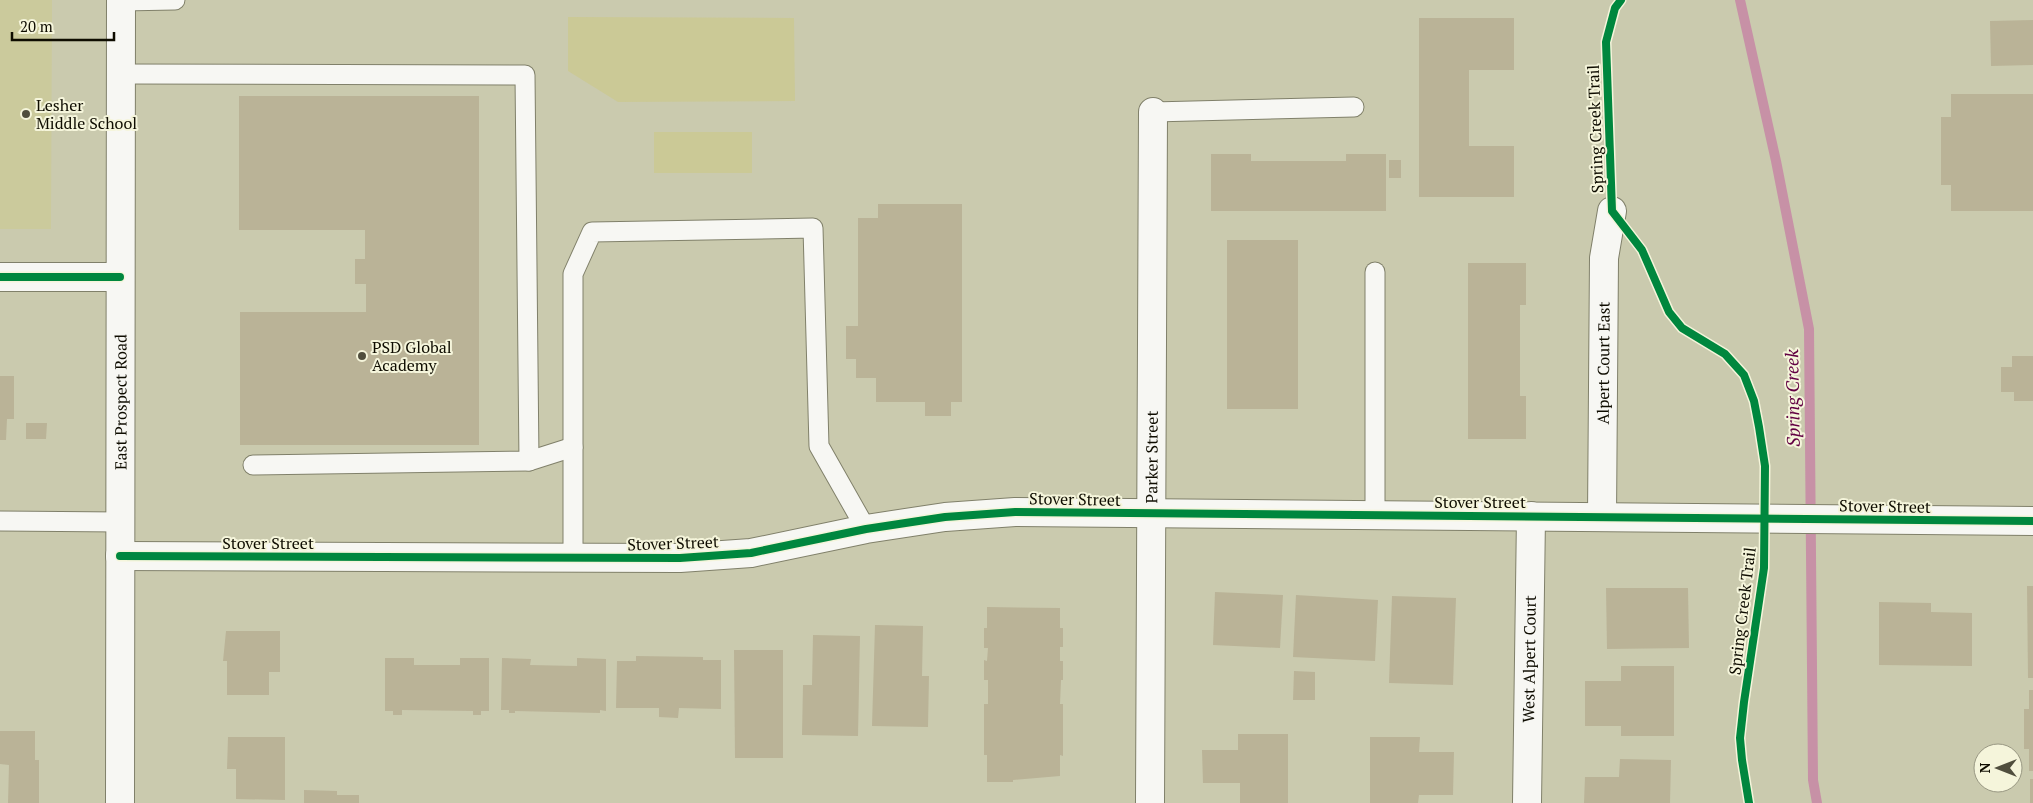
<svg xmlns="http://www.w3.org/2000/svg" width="2033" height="803" font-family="'PT Serif',serif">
	<rect width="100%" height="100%" fill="#cacaae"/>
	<polygon fill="#cbca9c" points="0,0 52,0 51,229 0,229"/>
	<g fill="#cbc996">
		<polygon points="568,17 794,18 795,101 618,102 568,71"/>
		<rect x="654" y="132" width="98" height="41"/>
	</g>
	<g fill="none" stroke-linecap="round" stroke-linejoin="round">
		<polyline stroke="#c791a6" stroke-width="10" points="1740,0 1776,161 1809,329 1813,780 1817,803"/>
	</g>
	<g fill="#bab397">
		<polygon points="1419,18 1514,18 1514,70 1469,70 1469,146 1514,146 1514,197 1419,197"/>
		<polygon points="2033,20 2033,65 1991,66 1990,21"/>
		<polygon points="1951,94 2033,94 2033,211 1951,211 1951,185 1941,185 1941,117 1951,117"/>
		<polygon points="239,96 479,96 479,445 240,445 240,312 366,312 366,284 355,284 355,259 365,259 365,230 239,230"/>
		<polygon points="1211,154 1251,154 1251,161 1346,161 1346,154 1386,154 1386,211 1211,211"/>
		<rect x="1389" y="160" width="12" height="18"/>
		<polygon points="878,204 962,204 962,402 951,402 951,416 925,416 925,402 876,402 876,378 856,378 856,359 846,359 846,326 858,326 858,218 878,218"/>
		<rect x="1227" y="240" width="71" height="169"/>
		<polygon points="1468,263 1526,263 1526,305 1520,305 1520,396 1526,396 1526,439 1468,439"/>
		<polygon points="2012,356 2033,356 2033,401 2014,401 2014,392 2001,392 2001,367 2012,367"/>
		<polygon points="0,376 14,376 14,419 7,419 6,440 0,440"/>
		<polygon points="26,423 47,423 46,439 26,439"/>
		<polygon points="2027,586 2033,586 2033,678 2028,678"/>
		<polygon points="1606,588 1688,588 1689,648 1607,649"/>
		<polygon points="1215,592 1283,595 1280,648 1213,645"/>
		<polygon points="1296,595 1378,600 1375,661 1293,657"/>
		<polygon points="1392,596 1456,598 1453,685 1389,683"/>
		<polygon points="1879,602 1931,603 1931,612 1972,613 1972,666 1879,665"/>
		<polygon points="987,607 1060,608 1060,628 1063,628 1063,647 1060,647 1060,661 1063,661 1063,680 1061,680 1060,704 1063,704 1063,756 1060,755 1060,776 1013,780 1013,782 987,782 987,755 984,755 984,704 988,704 988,680 984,680 984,660 987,661 988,648 984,648 984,628 987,628"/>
		<polygon points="875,625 923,626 922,676 929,676 928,727 872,726"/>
		<polygon points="226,631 280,631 280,672 269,672 269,695 227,695 227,661 223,661"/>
		<polygon points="813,635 860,636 858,736 802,735 803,685 812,685"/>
		<polygon points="734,650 783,650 783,758 735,758"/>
		<polygon points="636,656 703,657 703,660 721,660 721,709 679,708 678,718 659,717 659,708 616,708 617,661 636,661"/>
		<polygon points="385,658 414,658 414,665 460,665 460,658 489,658 489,711 481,711 481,715 473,715 473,711 402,710 402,715 393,715 393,711 385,711"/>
		<polygon points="502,658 531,659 530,665 577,666 577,658 606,659 606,711 600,710 600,713 515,711 515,713 509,713 509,710 501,710"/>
		<polygon points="1621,666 1674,666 1674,736 1621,736 1621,726 1585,726 1585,681 1621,681"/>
		<polygon points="1294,671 1315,672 1315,700 1293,700"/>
		<polygon points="2029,690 2033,690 2033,771 2029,771 2029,749 2024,749 2024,709 2029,709"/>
		<polygon points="0,731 35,731 35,760 39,760 39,803 8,803 9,765 0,764"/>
		<polygon points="1238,734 1288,734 1288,803 1240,803 1240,783 1203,783 1202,750 1238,750"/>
		<polygon points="228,737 285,737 285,800 236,799 236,769 227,769"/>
		<polygon points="1370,737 1420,737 1419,752 1454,752 1453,795 1419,795 1418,803 1370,803"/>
		<polygon points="1620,759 1671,760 1670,803 1584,803 1585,777 1619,777"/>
		<rect x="2030" y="779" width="3" height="24"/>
		<polygon points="304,790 337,791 337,795 359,795 359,803 304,803"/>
	</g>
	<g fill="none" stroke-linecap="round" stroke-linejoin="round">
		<g stroke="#80806a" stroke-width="21">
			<g id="service">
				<polyline points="121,1 175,0"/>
				<polyline points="121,74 525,75 529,461 253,465"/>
				<polyline points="1153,112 1354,107"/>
				<polyline points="1375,272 1375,515"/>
				<polyline points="529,461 573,447"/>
				<polyline points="0,521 120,522"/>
				<polyline points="573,558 573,274 592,232 813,228 819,446 866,529"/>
			</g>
		</g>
		<g stroke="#80806a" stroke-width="30">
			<g id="minor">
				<polyline points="0,277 120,277"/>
				<path id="s1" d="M1602,517L1604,258L1612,211"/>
				<polyline points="120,556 680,558 751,553 866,529 945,517 1015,512 2033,521"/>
				<path id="s2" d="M1150,803L1153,112"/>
				<path id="s3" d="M1527,803L1531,516"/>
			</g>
		</g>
		<g stroke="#80806a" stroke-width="30">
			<g id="primary">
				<path id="s4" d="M120,803L121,0"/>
			</g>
		</g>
		<use href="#service" stroke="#f7f7f3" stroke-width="19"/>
		<use href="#minor" stroke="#f7f7f3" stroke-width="28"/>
		<use href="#primary" stroke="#f7f7f3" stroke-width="28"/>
		<g stroke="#f5f5db" stroke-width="11">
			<g id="cycleway">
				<polyline points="1621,0 1615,8 1606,42 1612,211 1642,250 1669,312 1682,328 1725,354 1744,375 1754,401 1759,427 1765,466 1764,568 1744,702 1740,738 1742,760 1749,803"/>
				<polyline points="0,277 120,277"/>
				<polyline points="120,556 680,558 751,553 866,529 945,517 1015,512 2033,521"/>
			</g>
		</g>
		<use href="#cycleway" stroke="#00873e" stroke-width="8"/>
	</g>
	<g fill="#504e3d" stroke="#f5f5db" stroke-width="2">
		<circle cx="26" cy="114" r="5"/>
		<circle cx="362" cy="356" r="5"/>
	</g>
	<g text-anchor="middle" stroke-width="4" stroke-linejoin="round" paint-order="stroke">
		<g font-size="16" fill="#0e0c00" stroke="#f5f5db" text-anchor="start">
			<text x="36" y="111">Lesher<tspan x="36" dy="18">Middle School</tspan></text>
			<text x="372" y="353">PSD Global<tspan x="372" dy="18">Academy</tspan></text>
		</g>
		<g font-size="16" fill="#0e0c00" stroke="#f5f5db">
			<text transform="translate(1595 129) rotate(-92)" y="6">Spring Creek Trail</text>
			<text dy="6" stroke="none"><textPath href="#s1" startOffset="154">Alpert Court East</textPath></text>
			<text dy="6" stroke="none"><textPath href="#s4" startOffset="401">East Prospect Road</textPath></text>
			<text dy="6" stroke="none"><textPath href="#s2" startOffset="346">Parker Street</textPath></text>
			<text transform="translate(1075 499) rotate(1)" y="6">Stover Street</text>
			<text x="1480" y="508">Stover Street</text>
			<text transform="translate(1885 506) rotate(1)" y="6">Stover Street</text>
			<text x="268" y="549">Stover Street</text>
			<text transform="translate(673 543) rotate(-2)" y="6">Stover Street</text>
			<text transform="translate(1742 611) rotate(-83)" y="6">Spring Creek Trail</text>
			<text dy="6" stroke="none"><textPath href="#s3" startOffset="144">West Alpert Court</textPath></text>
		</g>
		<g font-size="18" font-style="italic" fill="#620043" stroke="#f5f5db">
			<text transform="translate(1793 398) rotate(-91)" y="6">Spring Creek</text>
		</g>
	</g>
	<g transform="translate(1998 768) rotate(270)"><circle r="24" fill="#f5f5db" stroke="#999883"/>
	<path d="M0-4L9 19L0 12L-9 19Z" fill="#504e3d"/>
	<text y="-8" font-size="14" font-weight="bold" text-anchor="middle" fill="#0e0c00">N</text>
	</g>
	<path d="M12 32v8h102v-8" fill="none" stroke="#0e0c00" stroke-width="2.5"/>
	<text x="20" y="32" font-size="15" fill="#0e0c00" stroke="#f5f5db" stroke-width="4" paint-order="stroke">20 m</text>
</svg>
